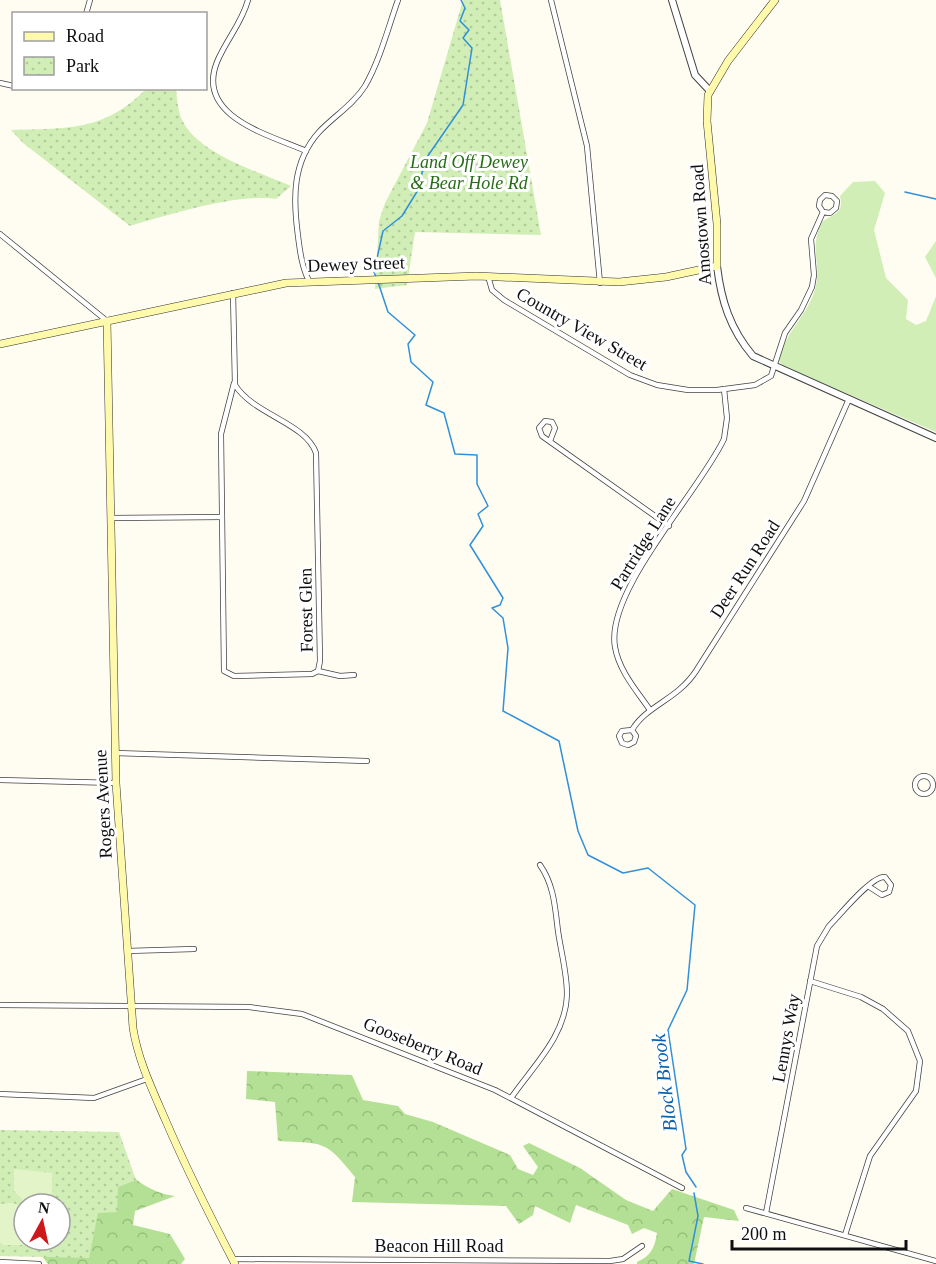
<svg xmlns="http://www.w3.org/2000/svg" width="936" height="1264" font-family="Georgia,serif">
	<defs>
		<pattern id="forest-crowns" width="20" height="18" patternUnits="userSpaceOnUse" patternTransform="scale(1.5)"><rect width="20" height="18" fill="#b3e094"/><path d="M2 6a3 3 0 1 1 6 0M12 15a3 3 0 1 1 6 0" fill="none" stroke="#99bf7e"/></pattern>
		<pattern id="park-dots" width="8" height="8" patternUnits="userSpaceOnUse" patternTransform="scale(1.5)"><rect width="8" height="8" fill="#d1eeb6"/><path d="M2 2h.1M6 6h.1" fill="none" stroke="#b2cb9b" stroke-width="1.8" stroke-linecap="round"/></pattern>
	</defs>
	<rect width="100%" height="100%" fill="#fffdf1"/>
	<g fill="#d1eeb6">
		<path d="M875,181L885,193L874,230L886,278L908,300L906,319L916,325L926,321L936,296V432L783,366L779,361C784,332 809,315 816,286C821,262 809,247 822,222C834,213 844,214 840,196L853,182Z"/>
		<polygon points="936,241 936,278 925,257"/>
	</g>
	<g fill="url(#forest-crowns)">
		<path d="M247,1071L352,1075L363,1100L398,1106L405,1114L433,1122L510,1155L518,1169L533,1175L538,1167L523,1146L529,1143L580,1168L626,1200L653,1211L672,1189L734,1210L739,1221L704,1217L694,1264H637V1262C651,1256 655,1247 657,1233L644,1228L632,1234L628,1225L576,1205L570,1223L535,1206L533,1215L519,1224L506,1206L352,1202L355,1177C325,1139 324,1144 278,1141L275,1102L246,1099Z"/>
		<path d="M117,1164C136,1180 151,1193 175,1196L135,1211L133,1225L170,1234L185,1259L181,1264H48L41,1255L60,1240V1204Z"/>
	</g>
	<g fill="url(#park-dots)" fill-rule="evenodd">
		<polygon points="463,0 500,0 541,235 415,232 407,285 375,289 379,221 385,203 427,123"/>
		<path d="M147,88L176,89C177,99 178,111 182,120C198,154 259,172 291,186L276,199C238,193 168,215 130,226L23,143L11,130C68,128 104,132 147,88Z"/>
		<path d="M0,1130L119,1132L136,1180L118,1187L117,1212L98,1213L89,1258L0,1256ZM24,1204H60V1240H24Z"/>
	</g>
	<g fill="#e4f4c9">
		<polygon points="14,1169 52,1173 52,1204 26,1204 14,1191"/>
		<polygon points="13,1203 24,1207 24,1240 43,1240 44,1245 3,1245 0,1242 0,1204"/>
	</g>
	<g fill="none" stroke-linecap="round" stroke-linejoin="round">
		<g stroke="#3090da" stroke-width="1.5">
			<polyline points="905,192 936,199"/>
			<polyline points="376,277 374,272 383,231 402,216 418,190 425,160 463,105 472,48 463,38 469,30 460,21 465,8 461,0"/>
			<polyline points="378,282 388,312 415,335 408,344 411,362 433,382 426,405 444,413 455,454 477,455 477,484 488,506 478,514 483,526 470,545 503,598 500,605 492,608 503,618 508,648 503,711 559,741 578,831 588,855 623,873 648,868 695,905 687,990 668,1030 686,1149 682,1155 686,1172 696,1187"/>
			<polyline points="694,1193 698,1216 689,1261 703,1264"/>
		</g>
		<g stroke="#424242" stroke-width="6">
			<g id="minor">
				<path d="M248,0C242,23 226,40 217,62C195,117 270,135 306,151"/>
				<polyline points="551,0 587,146 600,283"/>
				<polyline points="86,14 90,0"/>
				<polyline points="0,83 14,86"/>
				<polyline points="0,234 107,321"/>
				<polyline points="488,276 492,290 504,300 630,375 657,385 688,390 717,390 755,385 771,376 785,333 801,310 812,287 814,275 811,239 823,212 830,213 836,208 837,201 832,196 825,195 820,200 819,206 823,212"/>
				<path d="M309,281C302,267 300,252 298,236C293,199 292,162 319,132C334,116 353,105 365,86C380,60 388,28 398,0"/>
				<path d="M233,293L235,385C254,415 306,423 316,453L320,661L318,671L312,674L234,676L224,671L221,434L234,383"/>
				<polyline points="550,441 555,428 552,422 545,421 539,428 542,436 669,526"/>
				<polyline points="111,518 222,517"/>
				<polyline points="318,671 340,676 354,675"/>
				<path d="M650,710C637,691 619,671 615,647C605,591 699,492 724,439L727,418L724,389"/>
				<path d="M632,730L636,736L634,742L628,745L622,743L619,736L622,731L632,730C647,705 677,700 696,671L804,501L849,399"/>
				<polyline points="115,753 367,761"/>
				<circle cx="924" cy="785" r="9"/>
				<polyline points="0,780 116,783"/>
				<polyline points="127,951 194,949"/>
				<polyline points="810,981 861,997 883,1009 908,1031 920,1061 916,1091 870,1156 845,1235"/>
				<polyline points="0,1005 249,1007 302,1014 495,1090 682,1188"/>
				<polyline points="0,1094 94,1098 147,1079"/>
				<path d="M511,1098C533,1066 566,1036 567,994C567,973 561,952 558,931C555,907 554,885 540,865"/>
				<polyline points="746,1208 936,1261"/>
				<path d="M766,1213L817,946L829,926C840,915 872,875 885,877L891,885L889,892L882,895L868,886"/>
				<polyline points="232,1259 610,1261 623,1259 642,1246"/>
				<polyline points="0,1262 39,1264"/>
			</g>
		</g>
		<g stroke="#424242" stroke-width="8">
			<g id="tertiary">
				<polyline points="672,0 695,75 710,91"/>
				<path d="M717,266C721,300 730,329 753,356L936,438"/>
			</g>
		</g>
		<g stroke="#313131" stroke-width="8">
			<g id="secondary">
				<path d="M107,321L116,783L133,1028C138,1060 152,1089 165,1119C186,1168 210,1216 235,1264"/>
				<polyline points="0,344 286,283 477,276 619,282 666,277 717,266 717,224 707,121 708,95 728,61 775,0"/>
			</g>
		</g>
		<use href="#minor" stroke="#fff" stroke-width="4.5"/>
		<use href="#tertiary" stroke="#fff" stroke-width="6"/>
		<use href="#secondary" stroke="#fff9ac" stroke-width="7"/>
	</g>
	<g text-anchor="middle" stroke-width="6" stroke-linejoin="round" paint-order="stroke">
		<g font-size="18" font-style="italic" fill="#276d18" stroke="#fff">
			<text x="469" y="168">Land Off Dewey<tspan x="469" dy="21">&amp; Bear Hole Rd</tspan></text>
		</g>
		<g font-size="18" fill="#0f0f0f" stroke="#fff">
			<text transform="translate(701 225) rotate(-94)" y="6">Amostown Road</text>
			<text transform="translate(356 264) rotate(-2)" y="6">Dewey Street</text>
			<text transform="translate(582 329) rotate(30)" y="6">Country View Street</text>
			<text transform="translate(643 543) rotate(-58)" y="6">Partridge Lane</text>
			<text transform="translate(745 569) rotate(-57)" y="6">Deer Run Road</text>
			<text transform="translate(306 610) rotate(-91)" y="6">Forest Glen</text>
			<text transform="translate(103 804) rotate(-93)" y="6">Rogers Avenue</text>
			<text transform="translate(786 1038) rotate(-80)" y="6">Lennys Way</text>
			<text transform="translate(423 1046) rotate(22)" y="6">Gooseberry Road</text>
			<text x="439" y="1252">Beacon Hill Road</text>
		</g>
		<g font-size="20" font-style="italic" fill="#0b61ad" stroke="#fff">
			<text transform="translate(664 1083) rotate(-97)" y="7">Block Brook</text>
		</g>
	</g>
	<rect x="12" y="12" width="195" height="78" fill="#ffffff" stroke="#9f9f9f" stroke-width="1.5"/>
	<rect x="24" y="32" width="30" height="9" fill="#fff9ac" stroke="#9f9f9f" stroke-width="1.5"/>
	<text x="66" y="42" font-size="18" fill="#0f0f0f">Road</text>
	<rect x="24" y="57" width="30" height="18" fill="url(#park-dots)" stroke="#9f9f9f" stroke-width="1.5"/>
	<text x="66" y="72" font-size="18" fill="#0f0f0f">Park</text>
	<g transform="translate(42 1222) rotate(8)"><circle r="28" fill="#ffffff" stroke="#9f9f9f" stroke-width="1.5"/>
	<path d="M0-4.5L10 22L0 15L-10 22Z" fill="#cd191c"/>
	<text y="-9" font-size="16" font-weight="bold" text-anchor="middle" fill="#0f0f0f">N</text>
	</g>
	<path d="M732 1240v9h174v-9" fill="none" stroke="#0f0f0f" stroke-width="3"/>
	<text x="741" y="1240" font-size="18" fill="#0f0f0f" stroke="#ffffff" stroke-width="4.5" paint-order="stroke">200 m</text>
</svg>
